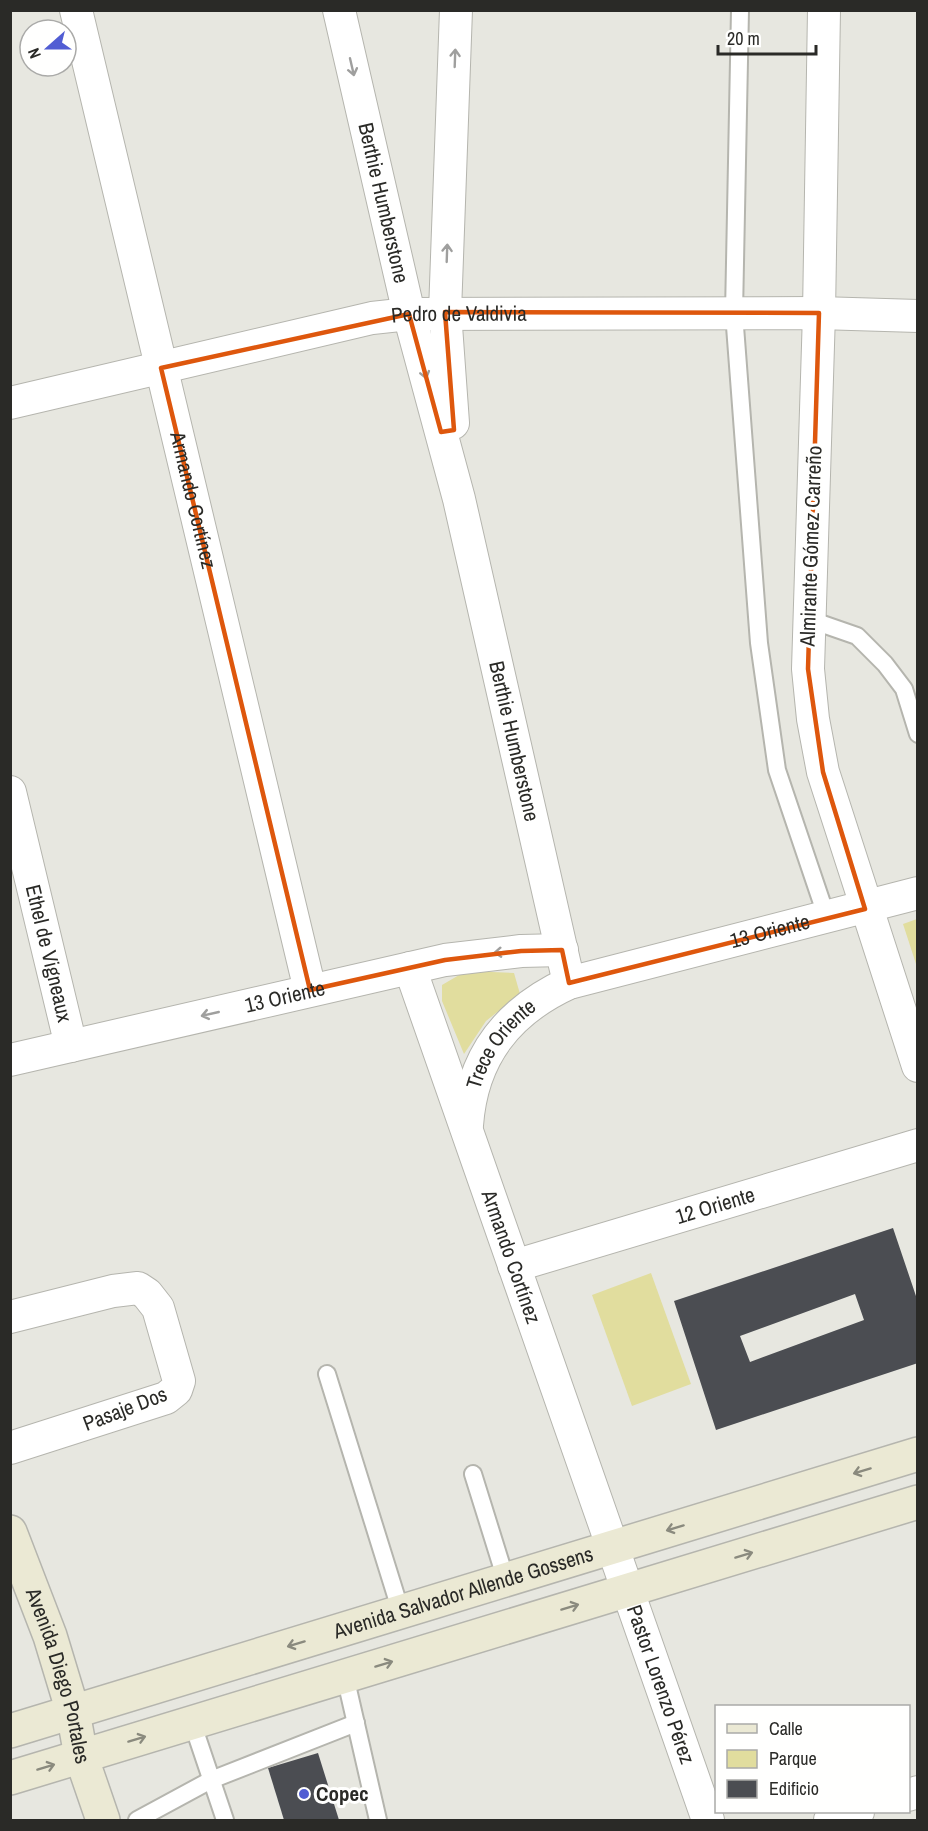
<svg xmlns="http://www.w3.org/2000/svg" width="928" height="1831" font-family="'Archivo Narrow',sans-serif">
	<rect width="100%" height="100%" fill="#e7e7e0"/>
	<g fill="#e1dd9e">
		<polygon points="917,919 918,919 917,967 903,924"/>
		<polygon points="466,971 514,973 520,994 486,1021 464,1054 442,1001 442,985"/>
		<polygon points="651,1273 691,1384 632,1406 592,1295"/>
	</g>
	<g fill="#4b4d52" fill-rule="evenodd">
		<path d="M893,1228L918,1302V1363L716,1430L674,1301ZM855,1294L864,1320L750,1362L740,1336Z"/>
		<polygon points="318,1753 339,1820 284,1820 268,1768"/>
	</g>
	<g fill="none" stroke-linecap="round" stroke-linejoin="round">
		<g stroke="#b5b5ae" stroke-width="20">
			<g id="lane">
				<polyline points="740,10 734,313 759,643 777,770 827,918"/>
				<polyline points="808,619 857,636 885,664 904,689 918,734"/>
				<polyline points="327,1374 401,1612"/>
				<polyline points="473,1474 506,1580"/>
				<polyline points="345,1676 378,1820"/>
				<polyline points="192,1722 225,1820"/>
				<polyline points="137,1820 211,1780 356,1723"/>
			</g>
		</g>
		<g stroke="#b5b5ae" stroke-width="34">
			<g id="street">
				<path id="s1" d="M76,10L310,990"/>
				<path id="s2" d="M339,10L409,314L459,499L569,983"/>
				<polyline points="824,10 819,313 808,669 813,719 823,772 918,1066"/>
				<path id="s3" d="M10,403L372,318L409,314L819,313L918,316"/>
				<polyline points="453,423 445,312 456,10"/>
				<path id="s4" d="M10,792L71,1046"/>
				<path id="s5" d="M410,968L708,1820"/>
				<path id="s6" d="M10,1060L445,960L521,951L562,950"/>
				<path id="s7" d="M467,1125C472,1056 508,1011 569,983L918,893"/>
				<path id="s8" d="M514,1266L918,1145"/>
				<polyline points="10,1317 113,1291 138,1288 147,1294 158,1308 179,1381 176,1390 166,1398 10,1448"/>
				<polyline points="908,1795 918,1792"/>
				<polyline points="830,1820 858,1812"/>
			</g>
		</g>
		<g stroke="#b5b5ae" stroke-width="36">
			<g id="secondary">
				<path id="s9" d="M10,1532L50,1636L73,1712L81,1756L103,1820"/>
				<path id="s10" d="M10,1731L918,1454"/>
				<polyline points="10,1778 918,1502"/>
			</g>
		</g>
		<use href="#lane" stroke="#fff" stroke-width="16"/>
		<use href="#street" stroke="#fff" stroke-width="32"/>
		<use href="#secondary" stroke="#ebe9d4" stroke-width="33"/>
	</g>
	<defs><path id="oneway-shaft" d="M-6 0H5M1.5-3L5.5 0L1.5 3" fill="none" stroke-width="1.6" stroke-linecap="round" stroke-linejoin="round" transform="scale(1.5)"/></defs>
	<g stroke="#9f9f9e">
		<use href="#oneway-shaft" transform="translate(455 58) rotate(-88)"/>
		<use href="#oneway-shaft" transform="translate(352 67) rotate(77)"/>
		<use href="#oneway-shaft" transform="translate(447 253) rotate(-88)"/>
		<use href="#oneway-shaft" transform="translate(424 370) rotate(75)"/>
		<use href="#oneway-shaft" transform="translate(503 952) rotate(175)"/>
		<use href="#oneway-shaft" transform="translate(210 1014) rotate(167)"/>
	</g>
	<g stroke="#8a8a7e">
		<use href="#oneway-shaft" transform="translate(862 1471) rotate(163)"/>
		<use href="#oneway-shaft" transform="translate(675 1528) rotate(163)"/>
		<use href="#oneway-shaft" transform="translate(744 1555) rotate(-17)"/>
		<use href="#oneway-shaft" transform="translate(570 1607) rotate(-17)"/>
		<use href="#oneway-shaft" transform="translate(296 1644) rotate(163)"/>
		<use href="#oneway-shaft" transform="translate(384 1664) rotate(-17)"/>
		<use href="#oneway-shaft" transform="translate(137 1739) rotate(-17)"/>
		<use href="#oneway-shaft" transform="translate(46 1767) rotate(-17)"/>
	</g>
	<path fill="none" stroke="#de570d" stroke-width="4.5" stroke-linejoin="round" d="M445,312L819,313L808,669L823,772L865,909L569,983L562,950L521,951L445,960L310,990L161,368L409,314L441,432L454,430Z"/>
	<circle fill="#515dd3" stroke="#fffffe" stroke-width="2" cx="304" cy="1794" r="6"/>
	<g text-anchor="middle" stroke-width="6" stroke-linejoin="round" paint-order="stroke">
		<g font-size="21" fill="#2a2a27" stroke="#fffffe">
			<text dy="7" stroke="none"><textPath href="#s2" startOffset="198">Berthie Humberstone</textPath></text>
			<text dy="7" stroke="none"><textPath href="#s3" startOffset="459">Pedro de Valdivia</textPath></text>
			<text dy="7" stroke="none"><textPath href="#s1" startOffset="504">Armando Cortínez</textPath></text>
			<text transform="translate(811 546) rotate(-88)" y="7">Almirante Gómez Carreño</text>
			<text dy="7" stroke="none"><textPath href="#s2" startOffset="752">Berthie Humberstone</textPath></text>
			<text dy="7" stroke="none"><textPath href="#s7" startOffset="392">13 Oriente</textPath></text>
			<text dy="7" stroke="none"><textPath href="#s4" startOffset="166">Ethel de Vigneaux</textPath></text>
			<text dy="7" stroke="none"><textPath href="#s6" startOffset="282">13 Oriente</textPath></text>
			<text dy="7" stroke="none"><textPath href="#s7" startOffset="90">Trece Oriente</textPath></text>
			<text dy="7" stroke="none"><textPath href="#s8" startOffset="210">12 Oriente</textPath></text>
			<text dy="7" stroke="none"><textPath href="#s5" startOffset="306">Armando Cortínez</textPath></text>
			<text transform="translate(125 1409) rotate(-21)" y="7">Pasaje Dos</text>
			<text dy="7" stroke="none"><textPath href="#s10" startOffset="474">Avenida Salvador Allende Gossens</textPath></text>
			<text dy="7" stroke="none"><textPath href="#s9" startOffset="152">Avenida Diego Portales</textPath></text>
			<text dy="7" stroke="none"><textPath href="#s5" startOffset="759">Pastor Lorenzo Pérez</textPath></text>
		</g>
		<g font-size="21" font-weight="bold" fill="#2a2a27" stroke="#fffffe" text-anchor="start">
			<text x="316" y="1801">Copec</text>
		</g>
	</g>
	<rect width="928" height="1831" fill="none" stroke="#2a2a27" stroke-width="24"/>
	<rect x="715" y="1705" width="195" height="108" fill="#fffffe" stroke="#aaaaa8" stroke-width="1.5"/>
	<rect x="727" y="1724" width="30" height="9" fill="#ebe9d4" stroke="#aaaaa8" stroke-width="1.5"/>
	<text x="769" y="1735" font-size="18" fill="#2a2a27">Calle</text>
	<rect x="727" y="1750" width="30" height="18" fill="#e1dd9e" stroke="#aaaaa8" stroke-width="1.5"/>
	<text x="769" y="1765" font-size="18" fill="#2a2a27">Parque</text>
	<rect x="727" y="1780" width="30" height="18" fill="#4b4d52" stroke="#aaaaa8" stroke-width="1.5"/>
	<text x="769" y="1795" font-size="18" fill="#2a2a27">Edificio</text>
	<g transform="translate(48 48) rotate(249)"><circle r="28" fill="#fffffe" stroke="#aaaaa8" stroke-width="1.5"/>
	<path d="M0-4.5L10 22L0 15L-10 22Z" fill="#515dd3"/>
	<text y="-9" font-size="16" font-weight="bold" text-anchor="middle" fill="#2a2a27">N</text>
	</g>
	<path d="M718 45v9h98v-9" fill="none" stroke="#2a2a27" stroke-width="3"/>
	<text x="727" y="45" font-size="18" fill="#2a2a27" stroke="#fffffe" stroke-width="4.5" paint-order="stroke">20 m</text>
</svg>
